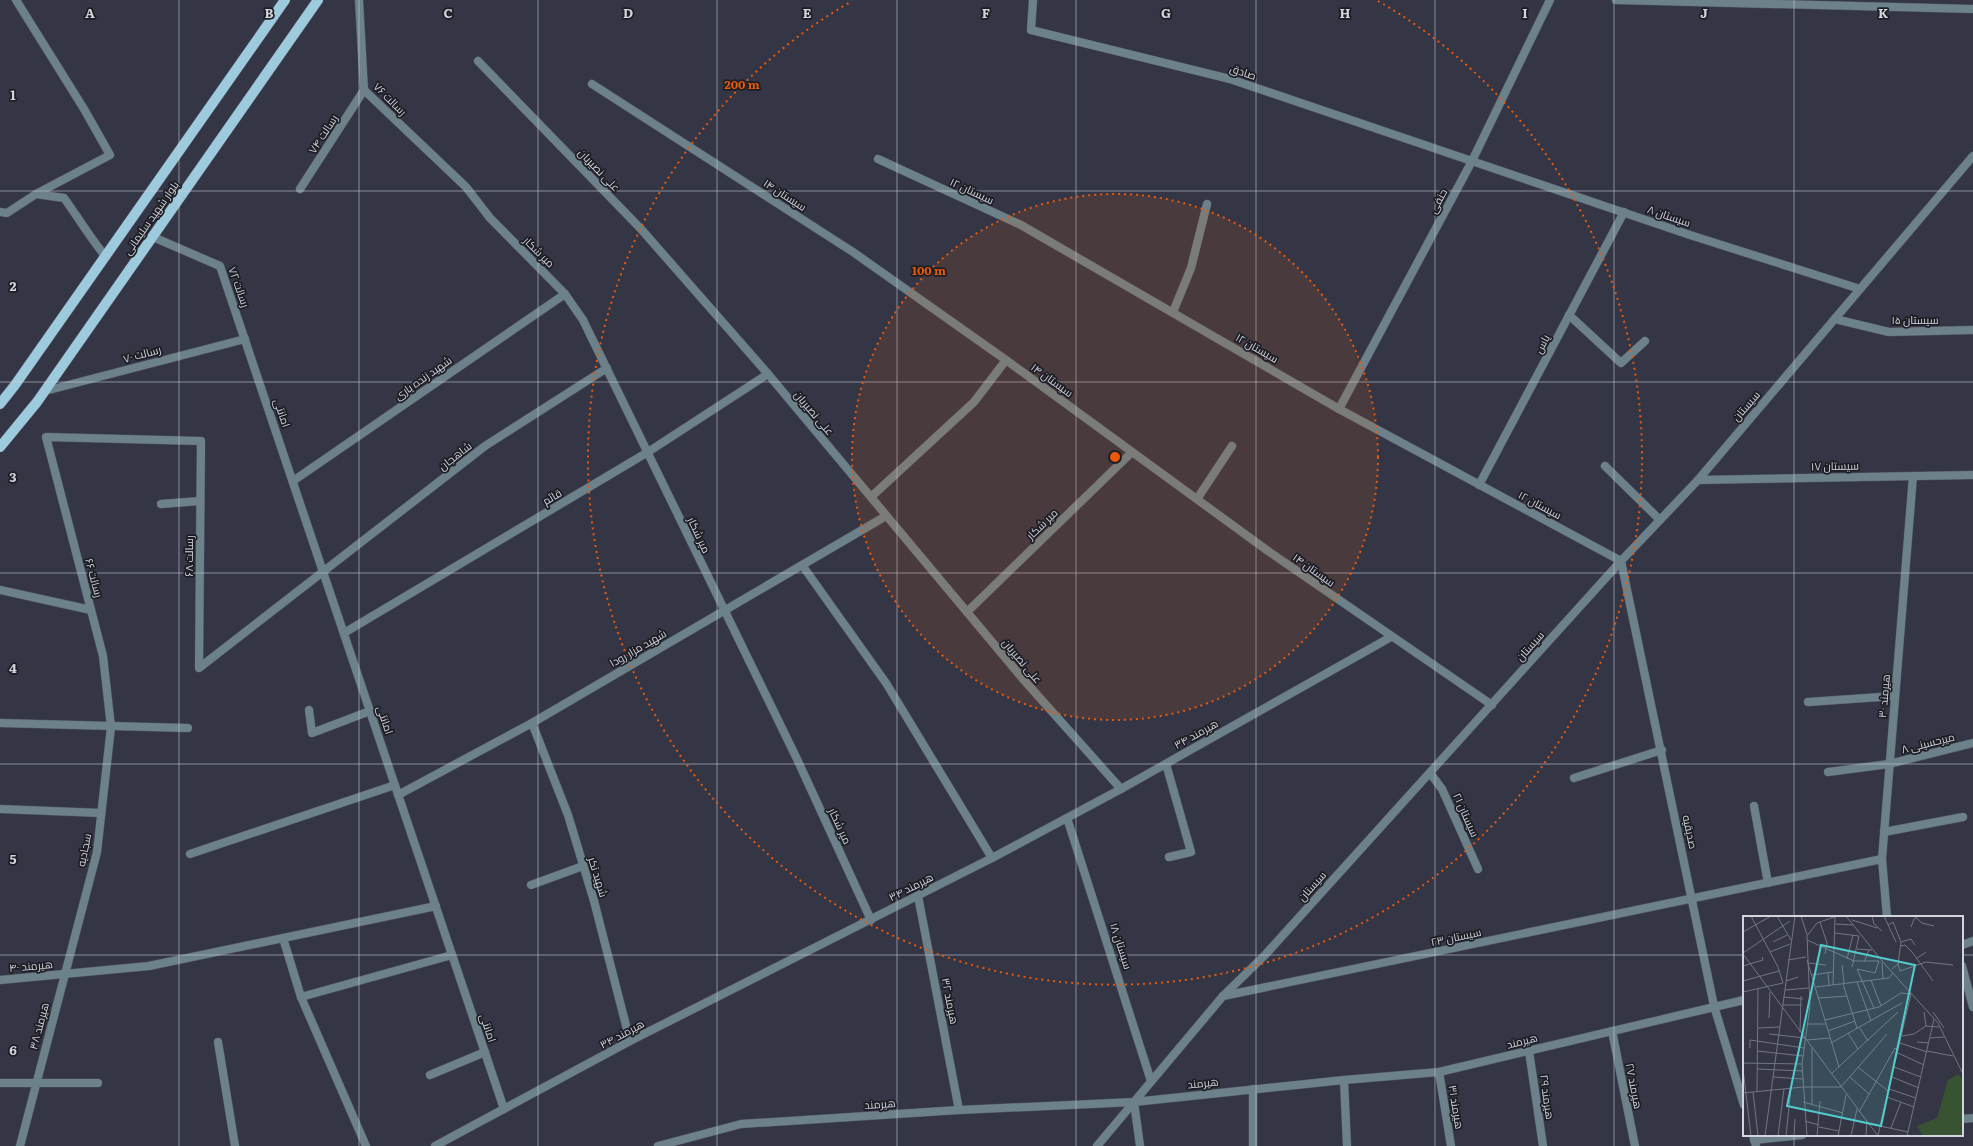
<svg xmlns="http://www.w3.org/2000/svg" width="1973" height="1146" font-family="Literata,Cairo,serif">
	<rect width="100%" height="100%" fill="#343645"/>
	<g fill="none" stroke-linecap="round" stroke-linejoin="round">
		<g stroke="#505261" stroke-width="9">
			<g id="minor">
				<polyline points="16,0 84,109 110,155 36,194"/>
				<polyline points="359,0 364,90 466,187 490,218 565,294 583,320 797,759 871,920"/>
				<polyline points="1033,0 1031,30 1230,79 1690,235 1860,289"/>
				<polyline points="478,61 641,229 768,374 1023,679 1121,789"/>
				<polyline points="592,84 853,252 1006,360 1268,551 1492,705"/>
				<polyline points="878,159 1021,225 1339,409 1621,561"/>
				<polyline points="300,189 364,90"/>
				<path d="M0,212L7,213L36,194L64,198C78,217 90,238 106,257"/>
				<polyline points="153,237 220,266 504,1109"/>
				<polyline points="1173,312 1191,268 1207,204"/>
				<polyline points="1569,315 1621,363 1645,341"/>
				<polyline points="1835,319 1889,332 1973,330"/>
				<polyline points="45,391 245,339"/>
				<polyline points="1339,409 1472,161 1550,0"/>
				<polyline points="1605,466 1660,520"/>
				<polyline points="1698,480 1973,475"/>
				<polyline points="293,481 565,294"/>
				<polyline points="1479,485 1624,212"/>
				<polyline points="871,497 974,402 1006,360"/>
				<polyline points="1197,499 1232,446"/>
				<polyline points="161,504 200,501"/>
				<polyline points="802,565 886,683 992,858"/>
				<polyline points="0,590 91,610"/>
				<polyline points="967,612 1132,452"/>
				<polyline points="344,633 648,452 768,374"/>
				<polyline points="1808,702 1895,696"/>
				<polyline points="309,710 312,733 370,711"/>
				<polyline points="0,723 188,728"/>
				<polyline points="532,723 568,815 594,901 630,1041"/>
				<polyline points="1166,764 1191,852 1169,857"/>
				<polyline points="1828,772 1889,764 1973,743"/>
				<polyline points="1430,773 1442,789 1478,869"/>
				<polyline points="1574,778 1662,750"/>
				<polyline points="398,795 532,723 886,516"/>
				<polyline points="1754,806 1768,883"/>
				<polyline points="0,809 101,813"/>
				<polyline points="1067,818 1151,1081"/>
				<polyline points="1884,832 1963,817"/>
				<polyline points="190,854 395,785"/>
				<polyline points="531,885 583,866"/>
				<polyline points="918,896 959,1110"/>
				<polyline points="1887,917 1882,859 1913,476"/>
				<polyline points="283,938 301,997 366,1146"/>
				<polyline points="1962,966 1973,1007"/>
				<polyline points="0,980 149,966 436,906"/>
				<polyline points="1223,996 1882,859"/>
				<polyline points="301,997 452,955"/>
				<polyline points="1612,1031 1635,1146"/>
				<polyline points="218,1042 235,1146"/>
				<polyline points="1529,1051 1543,1146"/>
				<polyline points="1439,1072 1451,1146"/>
				<polyline points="430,1075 485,1052"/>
				<polyline points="1344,1080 1347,1146"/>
				<polyline points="0,1083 98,1083"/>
				<polyline points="1253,1089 1253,1146"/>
				<polyline points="1134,1102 1140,1146"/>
				<polyline points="1962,1119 1973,1118"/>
				<polyline points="1754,1140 1802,1135"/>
				<polyline points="20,1146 97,852 111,727 103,656 46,437 201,441 199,668 485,446 607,368"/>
				<polyline points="435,1146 630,1041 992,858 1121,789 1391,637"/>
			</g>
		</g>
		<g stroke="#505261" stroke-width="9">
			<g id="tertiary">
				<polyline points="1616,0 1973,9"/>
				<polyline points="1621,561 1714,1006 1744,1105"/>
				<polyline points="1962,945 1973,941"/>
				<polyline points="1753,1135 1756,1146"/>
				<polyline points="658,1146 741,1124 959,1110 1134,1102 1344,1080 1439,1072 1744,1000"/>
				<polyline points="1097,1146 1223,996 1265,955 1621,561 1698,480 1973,156"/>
			</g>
		</g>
		<g stroke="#505261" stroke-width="11">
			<g id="primary">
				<polyline points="0,404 15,385 285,0"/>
				<polyline points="0,447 37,402 318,0"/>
			</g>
		</g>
		<use href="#minor" stroke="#6c818a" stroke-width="8"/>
		<use href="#tertiary" stroke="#6c818a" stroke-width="8"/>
		<use href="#primary" stroke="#9ecadd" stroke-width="10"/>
	</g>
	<path fill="none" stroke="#d2d4de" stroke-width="1" stroke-opacity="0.55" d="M179,0V1146M359,0V1146M538,0V1146M717,0V1146M897,0V1146M1076,0V1146M1256,0V1146M1435,0V1146M1614,0V1146M1794,0V917M0,191H1973M0,382H1973M0,573H1973M0,764H1973M0,955H1744M1962,955H1973M1794,1135V1146"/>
	<circle cx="1115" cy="457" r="263" fill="#e8590c" fill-opacity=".12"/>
	<g fill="none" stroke="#e8590c" stroke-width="2" stroke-dasharray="2 4">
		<circle cx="1115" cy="457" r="263"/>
		<path d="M1378 1A527 527 0 1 1 852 1"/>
	</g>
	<g text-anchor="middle" stroke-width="3.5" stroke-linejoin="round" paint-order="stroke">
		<g font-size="11" fill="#d2d4de" stroke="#1d1e25">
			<text transform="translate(1243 72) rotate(18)" y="4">صادق</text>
			<text transform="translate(390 99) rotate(45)" y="4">رسالت ۷۶</text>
			<text transform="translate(323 134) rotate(-57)" y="4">رسالت ۷۴</text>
			<text transform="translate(599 170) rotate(46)" y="4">علی نصیریان</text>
			<text transform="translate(972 191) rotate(25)" y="4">سیستان ۱۲</text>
			<text transform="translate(785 195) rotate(33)" y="4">سیستان ۱۴</text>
			<text transform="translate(1438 201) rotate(-62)" y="4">حنفی</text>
			<text transform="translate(1669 216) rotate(19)" y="4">سیستان ۸</text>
			<text transform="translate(151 218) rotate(-55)" y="4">بلوار شهید سلیمانی</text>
			<text transform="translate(539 252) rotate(45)" y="4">میر شکار</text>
			<text transform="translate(239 287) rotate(71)" y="4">رسالت ۷۲</text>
			<text x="1915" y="324">سیستان ۱۵</text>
			<text transform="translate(1542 344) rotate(-62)" y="4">یاس</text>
			<text transform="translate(1257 348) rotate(30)" y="4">سیستان ۱۲</text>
			<text transform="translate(142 354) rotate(-15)" y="4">رسالت ۷۰</text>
			<text transform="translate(423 378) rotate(-35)" y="4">شهید زنده یاری</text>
			<text transform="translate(1052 380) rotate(36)" y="4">سیستان ۱۴</text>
			<text transform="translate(1746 406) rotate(-49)" y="4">سیستان</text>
			<text transform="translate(282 413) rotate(71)" y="4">امانتی</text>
			<text transform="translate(814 413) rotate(50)" y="4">علی نصیریان</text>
			<text transform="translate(455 456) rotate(-38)" y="4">شاهجان</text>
			<text transform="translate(1835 466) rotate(-1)" y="4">سیستان ۱۷</text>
			<text transform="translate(552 497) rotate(-31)" y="4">قائم</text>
			<text transform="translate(1540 505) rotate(28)" y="4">سیستان ۱۲</text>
			<text transform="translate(1042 524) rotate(-44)" y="4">میر شکار</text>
			<text transform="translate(699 535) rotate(65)" y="4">میر شکار</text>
			<text transform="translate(189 556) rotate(-90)" y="4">رسالت ۶۸</text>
			<text transform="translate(1314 570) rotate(35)" y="4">سیستان ۱۴</text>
			<text transform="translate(94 578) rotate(75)" y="4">رسالت ۶۶</text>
			<text transform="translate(1530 646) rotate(-48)" y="4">سیستان</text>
			<text transform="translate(638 648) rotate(-30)" y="4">شهید مزار رودا</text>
			<text transform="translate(1022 661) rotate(50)" y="4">علی نصیریان</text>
			<text transform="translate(1884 696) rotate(-85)" y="4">هیرمند ۳۰</text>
			<text transform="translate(385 720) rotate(71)" y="4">امانتی</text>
			<text transform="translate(1196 734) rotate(-29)" y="4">هیرمند ۳۴</text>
			<text transform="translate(1928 743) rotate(-14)" y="4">میرحسینی ۸</text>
			<text transform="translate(1466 815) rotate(66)" y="4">سیستان ۲۱</text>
			<text transform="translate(840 826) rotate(65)" y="4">میر شکار</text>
			<text transform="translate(1690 832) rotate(78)" y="4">صدیقیه</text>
			<text transform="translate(84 850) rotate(-79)" y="4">سجادیه</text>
			<text transform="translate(598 877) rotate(73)" y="4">شهید تکر</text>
			<text transform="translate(1312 886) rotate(-48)" y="4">سیستان</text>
			<text transform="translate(911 887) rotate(-27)" y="4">هیرمند ۳۴</text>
			<text transform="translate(1456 937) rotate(-12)" y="4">سیستان ۲۳</text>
			<text transform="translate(1121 946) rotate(72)" y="4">سیستان ۱۸</text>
			<text transform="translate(31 966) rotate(-5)" y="4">هیرمند ۴۰</text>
			<text transform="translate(950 1001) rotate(79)" y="4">هیرمند ۳۲</text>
			<text transform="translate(39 1026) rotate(-75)" y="4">هیرمند ۳۸</text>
			<text transform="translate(488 1028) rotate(71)" y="4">امانتی</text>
			<text transform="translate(622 1034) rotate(-28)" y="4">هیرمند ۳۴</text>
			<text transform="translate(1522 1041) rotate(-14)" y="4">هیرمند</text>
			<text transform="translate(1203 1083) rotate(-6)" y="4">هیرمند</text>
			<text transform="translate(1634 1086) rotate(79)" y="4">هیرمند ۲۷</text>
			<text transform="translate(1547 1097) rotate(82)" y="4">هیرمند ۲۹</text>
			<text transform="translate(880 1104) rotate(-4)" y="4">هیرمند</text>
			<text transform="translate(1456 1107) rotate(81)" y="4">هیرمند ۳۱</text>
		</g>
	</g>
	<g transform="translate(1743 916)">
		<rect width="220" height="220" fill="#343645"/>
		<path d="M215,158L220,165V220H180L174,210L194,202L205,164Z" fill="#375332"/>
		<path fill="none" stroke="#737582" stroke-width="1" d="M8,0L35,51L40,67M34,0L48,24M58,0L64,19M103,0L139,45L195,107L220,158M129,0L131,8L139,15M141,0L153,26M171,0L179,7L191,10M109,4L134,12M77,6L84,27L82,38M93,8L110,9M145,9L150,6L158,26L155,48L149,53M168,11L171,3L175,0M0,16L28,0M92,17L116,20M64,24L111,45H136L132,57L114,53L131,92M30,26L44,19M158,26L168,23L172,29M158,30L162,29L169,36L190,65M114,33L129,34M27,36L47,28M0,37L47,5M0,38L135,220M104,43L110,19M173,43L183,36M45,44L63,41M64,44L96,151M121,46L126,34M139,46L140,63M66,47L83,49M155,48L157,55L183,46L210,49M99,49L101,67M0,50L20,44L19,41M109,51L116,20M85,56L86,69M69,59L90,56M128,64L138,90M0,65L36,55M43,65L55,61M114,66L128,105M100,68L114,112M90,69L92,1M73,71L146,62L150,57M42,74L66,72M0,76L40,67M41,81L60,83M76,82L104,80M40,89H59M181,96L183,110M190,96L201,112M26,102L27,76M82,104L136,91L158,77L168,78M65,108H83M116,111L125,125M14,112L37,111M85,115L112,105M57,116L58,80M105,117L115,133M26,118L62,122M159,120L171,118L183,110L196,111M187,122L201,121M64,124L87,122M174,126L186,127M88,127L159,87M157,127L184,136M7,132V124L61,132M14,135L60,140M184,135L210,140M155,137L181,149M0,147L59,148M115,151L145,175M151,151L178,161M0,153L8,220M14,153L60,155M88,158L155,96M30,161L60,163M107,161L126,178M149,161L176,172M146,173L173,182M10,176L15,220M14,176L15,73M0,177L60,171H98L144,118M144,181L171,191M60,186L100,197M69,188V132M116,196L152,132L155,134M62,205L76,209M137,210L165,216M76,211L96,215M148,212L158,186M135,219L168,78M22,220L52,0M35,220L41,173M43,220L48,172M51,220L52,203M64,220L59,148L67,90L64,20L74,7L94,0M74,220L77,185M95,220L103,179M108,220L114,193M123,220L124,206M164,220L191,103"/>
		<path fill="#52cdce" fill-opacity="0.15" stroke="#52cdce" stroke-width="2" d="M78,29L172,49L138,210L44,190Z"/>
		<rect width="220" height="220" fill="none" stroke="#d2d4de" stroke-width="2"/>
	</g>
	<g font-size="13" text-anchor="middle" font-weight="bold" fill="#d2d4de" stroke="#1d1e25" stroke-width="3.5" stroke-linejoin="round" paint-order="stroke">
		<text x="90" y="18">A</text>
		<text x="269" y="18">B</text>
		<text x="448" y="18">C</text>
		<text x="628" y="18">D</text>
		<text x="807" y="18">E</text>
		<text x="986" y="18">F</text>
		<text x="1166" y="18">G</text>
		<text x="1345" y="18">H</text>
		<text x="1525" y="18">I</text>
		<text x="1704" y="18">J</text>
		<text x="1883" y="18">K</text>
		<text x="13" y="100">1</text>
		<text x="13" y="291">2</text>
		<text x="13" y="482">3</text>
		<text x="13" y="673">4</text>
		<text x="13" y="864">5</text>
		<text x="13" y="1055">6</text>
	</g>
	<circle cx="1115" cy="457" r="6" fill="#e8590c" stroke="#1d1e25" stroke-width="2"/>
	<g font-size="12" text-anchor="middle" font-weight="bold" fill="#e8590c" stroke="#1d1e25" stroke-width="3.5" stroke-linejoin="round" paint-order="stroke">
		<text x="742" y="89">200 m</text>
		<text x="929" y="275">100 m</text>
	</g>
</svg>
